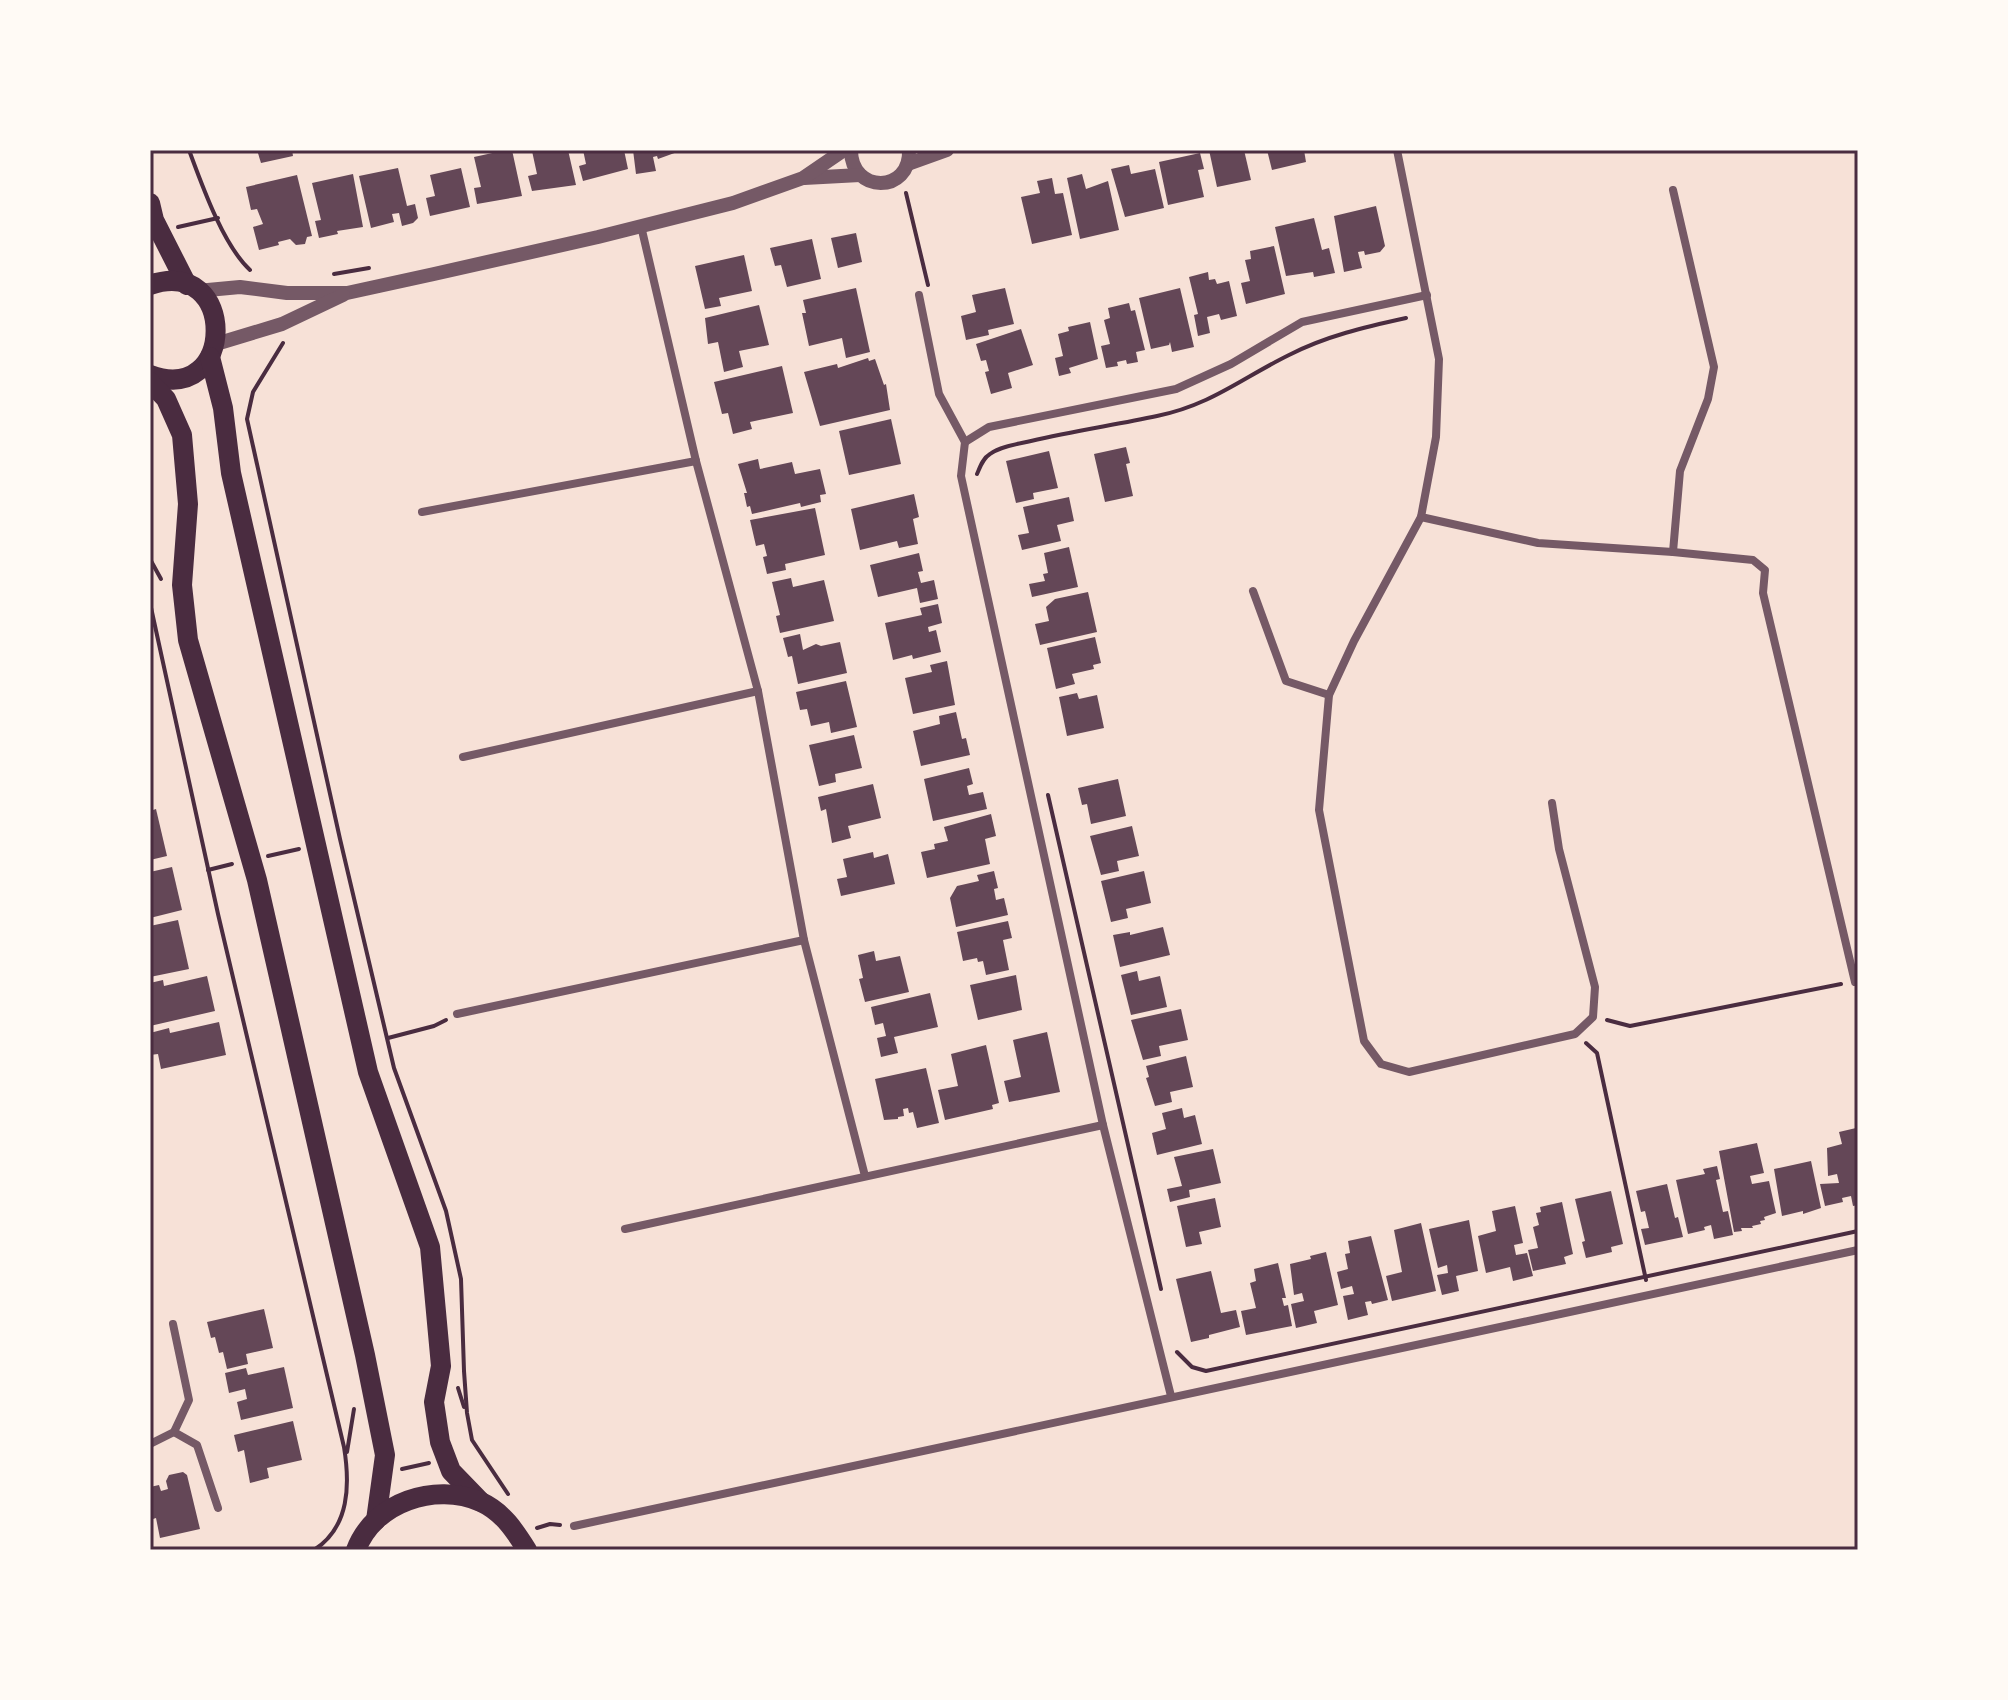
<svg xmlns="http://www.w3.org/2000/svg" width="2008" height="1700" font-family="'Playfair Display',serif">
	<rect width="100%" height="100%" fill="#f7e1d7"/>
	<g fill="#644757">
		<polygon points="257,150 292,150 293,156 261,163"/>
		<polygon points="506,150 512,150 522,196 477,204 474,188 481,187 474,157"/>
		<polygon points="563,150 568,150 576,185 532,191 528,176 537,174 532,151"/>
		<polygon points="583,150 624,150 628,169 583,181 579,166 586,164"/>
		<polygon points="633,150 680,150 680,151 658,159 657,156 653,157 656,171 636,174"/>
		<polygon points="1209,150 1244,150 1251,180 1217,187"/>
		<polygon points="1267,150 1304,150 1306,162 1272,170"/>
		<polygon points="1200,153 1204,169 1198,170 1204,197 1168,205 1159,162"/>
		<polygon points="1129,165 1131,174 1155,169 1164,208 1125,217 1111,169"/>
		<polygon points="398,168 407,206 415,204 418,218 413,223 402,226 399,213 392,214 394,222 371,228 359,176"/>
		<polygon points="461,168 470,207 430,216 426,198 435,196 430,175"/>
		<polygon points="353,174 363,227 337,231 338,234 319,238 315,221 321,220 312,183"/>
		<polygon points="1082,174 1086,189 1108,181 1119,230 1080,239 1067,178"/>
		<polygon points="297,175 312,236 307,237 305,244 296,245 290,239 278,242 279,245 259,250 253,227 263,224 257,209 251,210 246,187"/>
		<polygon points="1052,178 1055,194 1063,193 1072,235 1032,244 1021,197 1040,193 1037,181"/>
		<polygon points="1376,206 1385,246 1380,252 1365,255 1364,251 1358,252 1362,268 1344,272 1334,216"/>
		<polygon points="1314,218 1322,250 1329,248 1335,273 1314,277 1313,272 1286,276 1275,227"/>
		<polygon points="856,233 862,262 838,268 831,238"/>
		<polygon points="812,239 821,279 787,287 781,265 775,266 770,248"/>
		<polygon points="1274,246 1285,294 1246,304 1241,283 1250,281 1245,260 1251,259 1250,251"/>
		<polygon points="744,255 752,291 719,298 721,306 705,309 695,266"/>
		<polygon points="1208,272 1209,280 1215,279 1217,284 1229,281 1237,316 1221,320 1219,314 1207,317 1210,333 1198,336 1194,315 1198,314 1189,277"/>
		<polygon points="856,288 870,352 846,358 842,338 809,346 802,313 806,313 803,300"/>
		<polygon points="1005,288 1014,324 988,330 989,335 966,340 961,316 976,312 972,295"/>
		<polygon points="1180,288 1194,347 1172,352 1170,342 1169,345 1151,349 1139,298"/>
		<polygon points="1129,303 1131,311 1135,310 1145,350 1136,352 1138,362 1127,364 1126,360 1117,362 1118,366 1106,368 1101,346 1110,344 1104,320 1110,318 1108,308"/>
		<polygon points="759,305 769,345 739,351 743,367 724,372 718,342 708,344 705,318"/>
		<polygon points="1090,322 1098,359 1069,368 1071,373 1059,376 1055,358 1063,356 1058,334 1069,331 1068,327"/>
		<polygon points="1021,329 1033,365 1008,373 1012,388 991,394 985,372 989,371 986,360 981,361 976,344"/>
		<polygon points="868,358 869,361 875,359 884,385 886,384 890,410 820,426 804,372 837,364 838,368"/>
		<polygon points="782,366 793,413 750,422 752,429 733,434 728,413 722,414 714,382"/>
		<polygon points="891,419 901,464 849,475 839,431"/>
		<polygon points="1126,447 1130,463 1126,464 1133,496 1105,502 1094,454"/>
		<polygon points="1049,451 1058,488 1033,493 1034,499 1016,503 1006,461"/>
		<polygon points="758,459 760,469 792,462 795,474 820,469 826,494 820,495 821,502 801,507 800,503 752,514 750,506 747,507 744,493 747,493 738,464"/>
		<polygon points="914,494 919,517 913,519 918,544 899,548 897,541 860,550 851,509"/>
		<polygon points="1069,497 1074,521 1057,525 1061,541 1022,550 1018,535 1029,533 1023,507"/>
		<polygon points="815,508 825,555 785,564 786,570 767,574 763,557 767,556 764,544 756,546 750,520"/>
		<polygon points="1069,547 1078,587 1032,597 1029,584 1045,581 1043,574 1048,573 1044,553"/>
		<polygon points="919,553 923,571 918,572 921,583 934,580 938,599 920,603 917,588 878,597 870,565"/>
		<polygon points="791,578 793,587 824,580 834,621 780,633 776,616 780,615 772,582"/>
		<polygon points="1088,592 1097,632 1040,645 1035,624 1049,621 1046,607 1055,599"/>
		<polygon points="938,604 942,623 928,627 929,632 936,630 941,652 913,659 912,655 893,660 885,623 922,615 920,608"/>
		<polygon points="800,634 803,650 816,644 821,646 840,642 847,673 798,684 792,656 788,657 783,638"/>
		<polygon points="1095,637 1101,663 1093,665 1094,669 1072,674 1075,684 1056,689 1047,648"/>
		<polygon points="947,661 955,705 913,714 905,678 932,672 930,665"/>
		<polygon points="846,681 857,727 831,733 829,722 811,726 807,709 800,710 796,692"/>
		<polygon points="1077,693 1079,699 1097,695 1104,728 1067,736 1059,697"/>
		<polygon points="956,712 962,739 966,738 970,755 921,766 913,731 940,724 939,716"/>
		<polygon points="854,735 862,768 835,774 836,782 819,786 809,745"/>
		<polygon points="969,768 973,784 967,786 969,795 983,792 987,809 933,821 924,779"/>
		<polygon points="1118,779 1126,816 1091,824 1087,804 1082,805 1078,788"/>
		<polygon points="873,784 881,818 848,826 851,838 832,843 826,809 821,811 818,797"/>
		<polygon points="156,809 167,856 150,860 150,811"/>
		<polygon points="991,814 996,836 985,839 990,864 927,878 921,852 935,849 934,844 948,841 944,827"/>
		<polygon points="1132,826 1139,856 1117,861 1119,871 1101,875 1090,836"/>
		<polygon points="873,852 874,858 888,854 895,884 841,896 837,879 847,877 843,859"/>
		<polygon points="172,867 182,910 150,918 150,872"/>
		<polygon points="994,871 998,888 994,889 996,900 1004,898 1008,915 956,927 950,898 957,886 979,881 977,875"/>
		<polygon points="1144,871 1151,903 1126,909 1128,918 1111,922 1101,881"/>
		<polygon points="178,920 189,969 150,977 150,926"/>
		<polygon points="1008,921 1012,938 1003,940 1009,970 986,975 983,961 978,962 977,958 963,961 957,932"/>
		<polygon points="1163,927 1170,955 1120,967 1113,935 1130,932 1130,935"/>
		<polygon points="874,951 876,961 900,956 909,992 865,1002 859,979 863,978 858,955"/>
		<polygon points="1137,971 1139,981 1160,976 1167,1007 1131,1015 1121,975"/>
		<polygon points="1016,975 1022,1010 978,1020 970,985"/>
		<polygon points="207,976 215,1011 150,1026 150,983 163,980 164,986"/>
		<polygon points="930,993 938,1027 894,1037 898,1053 881,1057 877,1038 886,1036 883,1023 875,1025 871,1007"/>
		<polygon points="1181,1009 1188,1040 1159,1046 1161,1056 1143,1060 1131,1020"/>
		<polygon points="219,1022 226,1055 161,1069 158,1054 150,1055 150,1033 169,1028 170,1033"/>
		<polygon points="1047,1032 1060,1092 1009,1102 1004,1081 1021,1077 1013,1040"/>
		<polygon points="986,1045 999,1103 992,1105 993,1109 945,1120 938,1090 958,1086 951,1054"/>
		<polygon points="1186,1056 1193,1087 1170,1092 1172,1102 1155,1106 1146,1078 1149,1077 1146,1066"/>
		<polygon points="926,1068 939,1123 917,1128 913,1112 909,1113 908,1108 903,1109 904,1116 898,1117 898,1119 884,1120 875,1079"/>
		<polygon points="1182,1108 1184,1118 1195,1115 1202,1144 1157,1155 1152,1133 1166,1129 1162,1113"/>
		<polygon points="1856,1128 1858,1205 1853,1206 1851,1196 1842,1198 1843,1202 1825,1206 1820,1184 1839,1183 1837,1174 1828,1176 1827,1148 1842,1144 1839,1132"/>
		<polygon points="1757,1143 1764,1173 1750,1176 1752,1184 1769,1181 1776,1213 1764,1217 1765,1220 1760,1221 1761,1224 1752,1226 1753,1228 1741,1228 1742,1231 1734,1232 1719,1151"/>
		<polygon points="1213,1149 1221,1183 1189,1190 1190,1197 1170,1202 1167,1189 1182,1186 1174,1157"/>
		<polygon points="1811,1161 1821,1208 1803,1214 1803,1211 1782,1216 1774,1169"/>
		<polygon points="1717,1166 1720,1179 1716,1180 1723,1212 1728,1211 1733,1235 1714,1239 1711,1225 1704,1227 1705,1230 1688,1234 1676,1180 1705,1174 1703,1169"/>
		<polygon points="1667,1184 1675,1218 1678,1217 1683,1237 1645,1245 1641,1229 1649,1228 1645,1211 1641,1212 1636,1191"/>
		<polygon points="1611,1191 1623,1244 1611,1247 1612,1252 1586,1258 1582,1242 1585,1241 1575,1199"/>
		<polygon points="1215,1198 1221,1227 1199,1232 1202,1244 1186,1247 1177,1206"/>
		<polygon points="1562,1202 1573,1254 1564,1257 1566,1264 1533,1271 1528,1250 1538,1248 1533,1227 1539,1225 1536,1213 1541,1212 1540,1207"/>
		<polygon points="1515,1206 1523,1243 1514,1245 1516,1255 1527,1253 1533,1276 1513,1281 1510,1267 1486,1273 1478,1236 1496,1231 1492,1211"/>
		<polygon points="1469,1220 1478,1271 1456,1276 1459,1291 1442,1295 1437,1275 1448,1273 1447,1265 1438,1268 1429,1229"/>
		<polygon points="1421,1223 1436,1291 1392,1301 1386,1276 1402,1272 1394,1230"/>
		<polygon points="1371,1236 1388,1300 1372,1304 1371,1301 1365,1302 1368,1315 1348,1320 1343,1296 1354,1294 1352,1286 1341,1289 1337,1272 1348,1269 1345,1254 1350,1253 1348,1241"/>
		<polygon points="1326,1252 1338,1305 1314,1311 1317,1323 1296,1328 1291,1304 1304,1301 1302,1293 1294,1295 1290,1264 1311,1259 1310,1256"/>
		<polygon points="1278,1263 1286,1298 1282,1298 1284,1306 1288,1305 1292,1326 1246,1335 1241,1311 1256,1308 1250,1283 1256,1281 1254,1269"/>
		<polygon points="1211,1271 1221,1313 1236,1310 1240,1327 1209,1335 1209,1338 1191,1342 1176,1279"/>
		<polygon points="264,1309 273,1348 246,1354 248,1364 227,1369 223,1352 219,1353 215,1337 211,1338 207,1322"/>
		<polygon points="284,1367 293,1408 241,1420 237,1402 247,1399 245,1389 229,1393 225,1373 246,1368 248,1375"/>
		<polygon points="293,1421 302,1460 267,1468 269,1478 250,1483 244,1450 238,1452 234,1435"/>
		<polygon points="183,1472 187,1475 200,1529 160,1538 156,1518 150,1520 150,1487 159,1485 161,1491 168,1489 166,1481 169,1475"/>
	</g>
	<g fill="none" stroke-linecap="round" stroke-linejoin="round">
		<g stroke="#4a2c40" stroke-width="4">
			<path d="M189,150C202,185 223,245 250,270"/>
			<polyline points="906,193 928,285"/>
			<polyline points="178,227 218,218"/>
			<polyline points="334,274 369,268"/>
			<polyline points="283,343 253,392 247,419 340,839 394,1068 446,1211 461,1279 464,1371 467,1413 472,1440 508,1494"/>
			<path d="M977,474C980,467 983,458 990,454C1001,446 1018,444 1031,441C1073,431 1115,425 1157,416C1211,405 1242,378 1289,355C1326,336 1365,327 1406,318"/>
			<polyline points="150,559 161,579"/>
			<path d="M150,603L218,914L344,1447C350,1484 350,1527 314,1550"/>
			<polyline points="1048,795 1161,1289"/>
			<polyline points="268,856 299,849"/>
			<polyline points="208,870 232,864"/>
			<polyline points="1607,1020 1630,1026 1841,984"/>
			<polyline points="388,1038 434,1026 446,1020"/>
			<polyline points="1586,1043 1597,1053 1646,1280"/>
			<polyline points="1177,1352 1192,1367 1206,1371 1858,1231"/>
			<polyline points="458,1388 464,1407"/>
			<polyline points="347,1452 354,1409"/>
			<polyline points="402,1469 429,1463"/>
			<polyline points="537,1528 550,1524 560,1525"/>
		</g>
		<g stroke="#755966" stroke-width="8">
			<polyline points="1397,150 1439,359 1436,437 1421,517 1354,641 1329,695 1319,810 1364,1041 1381,1064 1409,1072 1575,1034 1593,1017 1595,987 1559,849 1552,803"/>
			<polyline points="1673,190 1714,367 1708,399 1680,471 1673,552"/>
			<polyline points="641,226 696,461 758,691 804,940 865,1176"/>
			<polyline points="919,295 939,394 965,442 961,476 1103,1125 1171,1396"/>
			<polyline points="965,442 989,427 1176,389 1231,364 1302,322 1427,295"/>
			<polyline points="422,512 696,461"/>
			<polyline points="1421,517 1538,543 1673,552 1753,560 1765,570 1763,593 1855,982"/>
			<polyline points="1253,591 1286,681 1329,695"/>
			<polyline points="463,757 758,691"/>
			<polyline points="457,1014 804,940"/>
			<polyline points="625,1229 1103,1125"/>
			<polyline points="174,1432 197,1445 218,1508"/>
			<polyline points="150,1444 174,1432 189,1400 173,1324"/>
			<polyline points="574,1526 1858,1250"/>
		</g>
		<g stroke="#755966" stroke-width="14">
			<path d="M851,150C851,194 911,194 909,150"/>
			<polyline points="908,164 947,150"/>
			<polyline points="804,178 860,175"/>
			<polyline points="197,291 240,287 287,293 347,293 434,274 598,237 733,203 803,178 844,150"/>
			<polyline points="216,344 282,324 343,295"/>
		</g>
		<g stroke="#4a2c40" stroke-width="20">
			<polyline points="150,203 154,220 187,285"/>
			<path d="M150,285C238,255 237,407 150,375"/>
			<polyline points="210,357 223,408 231,473 368,1072 430,1247 441,1366 434,1402 440,1442 451,1471 481,1502"/>
			<polyline points="150,382 166,399 182,435 188,504 182,585 188,640 257,880 365,1355 385,1455 376,1520"/>
			<path d="M356,1550C374,1502 435,1482 481,1502C503,1512 515,1531 527,1550"/>
		</g>
	</g>
	<rect width="2008" height="1700" fill="none" stroke="#fffaf5" stroke-width="304"/>
	<rect x="152" y="152" width="1704" height="1396" fill="none" stroke="#4a2c40" stroke-width="3"/>
</svg>
